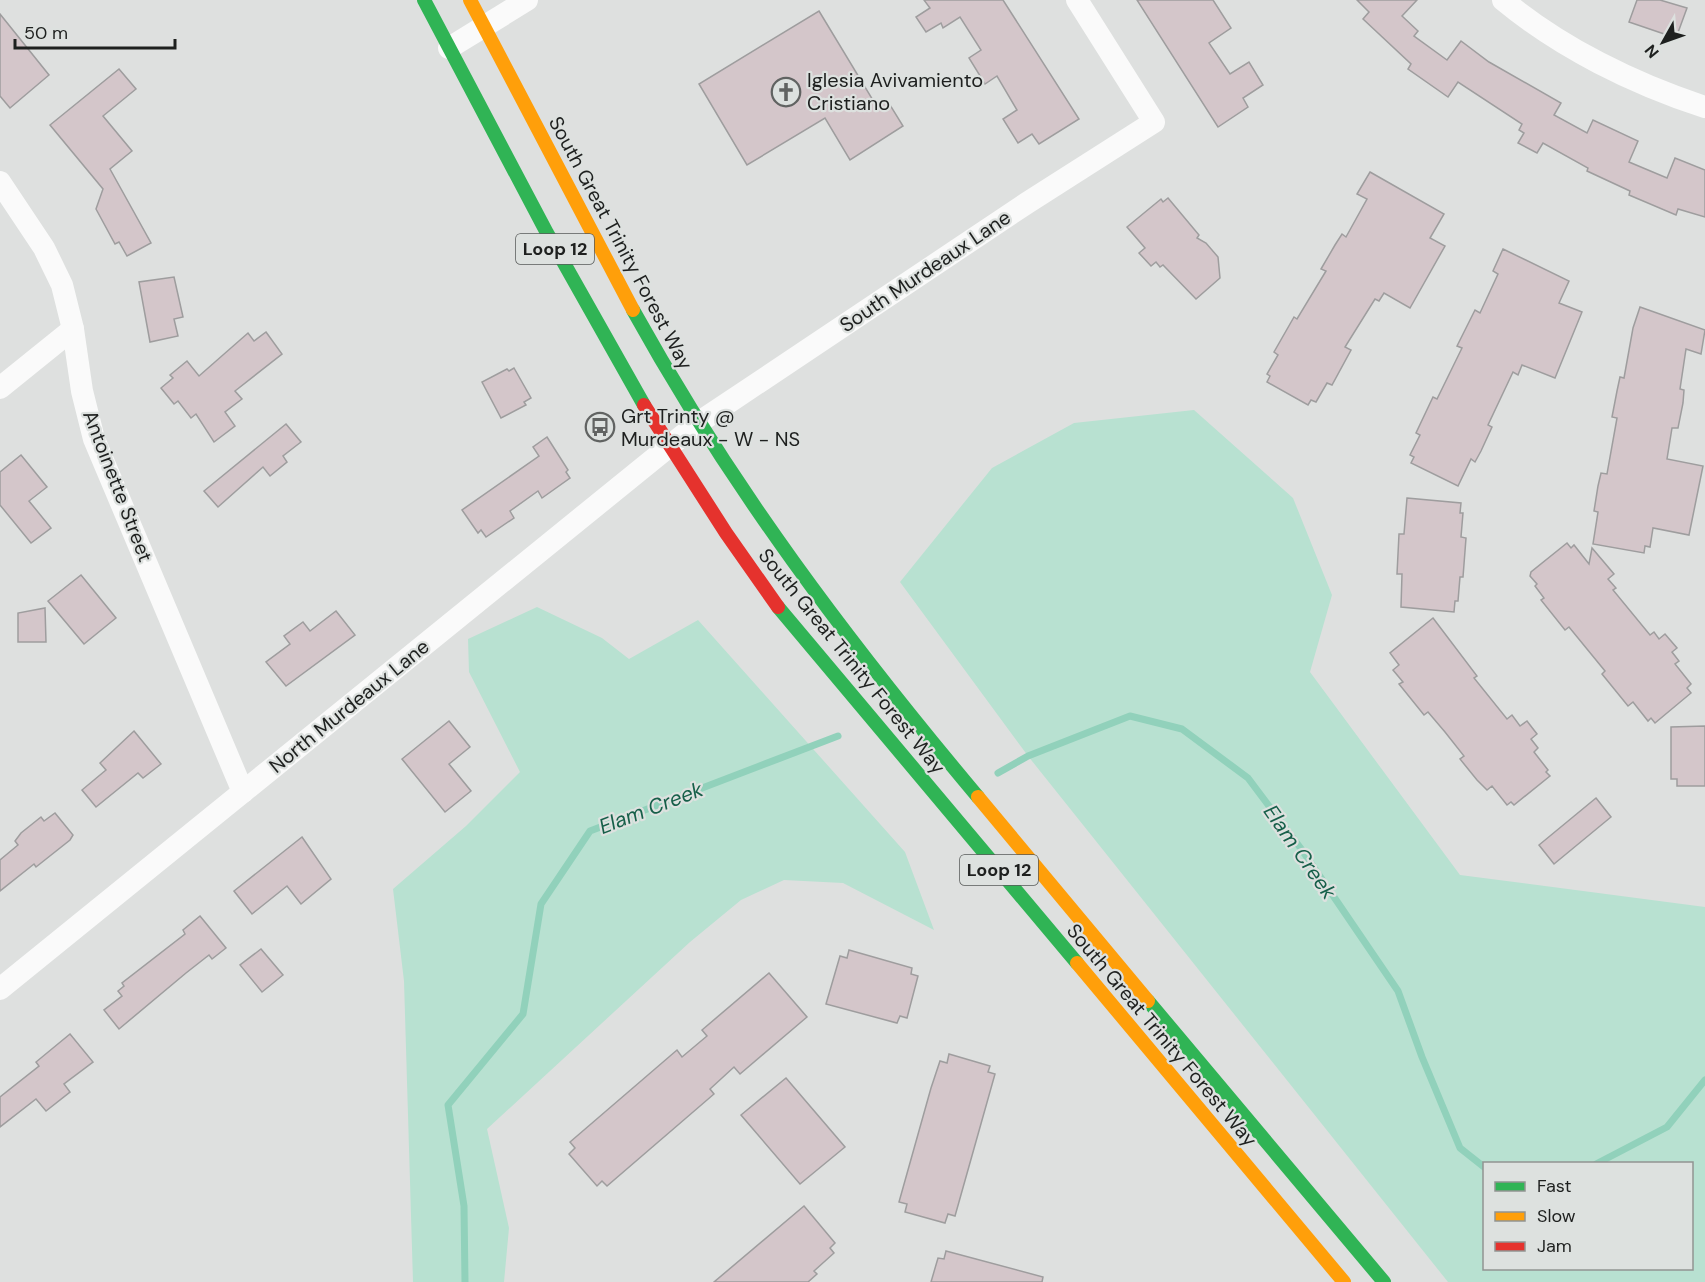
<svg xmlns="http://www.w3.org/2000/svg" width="1705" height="1282" font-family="'DM Sans',sans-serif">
	<rect width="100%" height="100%" fill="#dee0df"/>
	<g fill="#b8e1d1" fill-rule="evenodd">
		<path d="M1194,410L1293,498L1332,595L1310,672L1460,875L1705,907V1282H1448L1028,756L900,582L992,468L1074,423ZM1484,1164H1692V1268H1484Z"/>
		<polygon points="537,607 602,638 629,659 698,620 905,852 934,930 843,883 784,880 741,900 690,942 487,1129 509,1228 504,1282 413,1282 404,981 393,889 466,826 520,772 469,672 468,639"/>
	</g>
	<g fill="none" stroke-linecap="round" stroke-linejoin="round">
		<g stroke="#91d1bb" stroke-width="7">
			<polyline points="998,773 1028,756 1130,716 1182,729 1248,778 1302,850 1398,991 1422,1057 1460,1148 1484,1167"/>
			<polyline points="1596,1164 1667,1127 1705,1080"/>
			<polyline points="465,1282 464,1206 448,1105 523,1014 541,904 590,831 838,736"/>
		</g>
	</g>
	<g fill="#d4c6ca" stroke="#9e9d9e" stroke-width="1.5">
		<polygon points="924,0 1003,0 1079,119 1039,144 1032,134 1018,143 1003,119 1017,110 997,76 985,84 969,58 981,50 960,17 943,28 941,23 926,32 916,17 930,8"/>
		<polygon points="1137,0 1213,0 1231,28 1209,43 1230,74 1249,62 1263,85 1243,98 1248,107 1218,127"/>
		<polygon points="1357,0 1417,0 1402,16 1418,31 1414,36 1447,60 1461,41 1489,62 1561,103 1554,115 1587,133 1593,120 1638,141 1629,162 1667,178 1675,158 1705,170 1705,217 1678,209 1676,215 1629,195 1630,191 1587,171 1588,168 1543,143 1537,153 1518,143 1524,133 1519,130 1522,124 1458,82 1448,97 1408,69 1411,64 1363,19 1369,12"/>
		<polygon points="1637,0 1660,0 1687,8 1676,38 1629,22"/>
		<polygon points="819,11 877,107 887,100 903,126 850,160 825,118 747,165 699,84"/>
		<polygon points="0,14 49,75 10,108 0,96"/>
		<polygon points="119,69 136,89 103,116 132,151 110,169 151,243 127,256 119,242 115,244 96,209 103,189 50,125"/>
		<polygon points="1370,172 1444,214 1430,238 1445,246 1410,308 1384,293 1379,301 1375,299 1345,347 1351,350 1332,385 1327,383 1316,402 1311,400 1308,405 1267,382 1270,376 1267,374 1278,355 1274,352 1294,317 1297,319 1326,271 1321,269 1335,245 1342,234 1346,237 1367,199 1357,194"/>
		<polygon points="1168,198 1199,235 1197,238 1206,243 1218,257 1220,278 1196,299 1163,265 1160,267 1156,262 1151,266 1139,253 1145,248 1127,227 1161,199 1163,202"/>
		<polygon points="1503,249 1569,281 1559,303 1582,312 1555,378 1522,365 1518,375 1513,372 1488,425 1492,427 1481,451 1475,462 1471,459 1458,486 1411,463 1414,457 1410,455 1420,435 1416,433 1433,397 1437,399 1462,348 1457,346 1475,310 1480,313 1498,274 1493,271"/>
		<polygon points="174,277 183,317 174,319 178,336 150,342 139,282"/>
		<polygon points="1640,307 1705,330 1701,354 1686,349 1680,389 1684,390 1683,403 1678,428 1672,428 1667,459 1703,466 1689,535 1653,528 1650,547 1645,546 1644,553 1593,544 1598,512 1594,511 1598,486 1601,473 1607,474 1617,418 1612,417 1617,391 1620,377 1624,378 1633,328"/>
		<polygon points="266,332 282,354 235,391 242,399 225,412 235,426 214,442 196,414 191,418 178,401 174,404 161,388 173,378 170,375 187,361 199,376 248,333 254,341"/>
		<polygon points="514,368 531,398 524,402 526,405 501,418 482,382 507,369 509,371"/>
		<polygon points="286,424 301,442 283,456 287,462 270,476 263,467 218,507 204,491"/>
		<polygon points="547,437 568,470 566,472 570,478 542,498 538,491 510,511 514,518 486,537 481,530 478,533 462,510 539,456 533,447"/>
		<polygon points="21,455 47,487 29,501 51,528 31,543 0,505 0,472"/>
		<polygon points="1407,498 1461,503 1460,513 1463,513 1461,537 1466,538 1463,577 1460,577 1458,601 1455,601 1454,612 1401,607 1402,574 1397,574 1399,534 1404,534"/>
		<polygon points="1567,543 1571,548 1574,545 1589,564 1592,548 1614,574 1608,579 1616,588 1613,590 1650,635 1654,632 1659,639 1665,634 1677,648 1672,652 1679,661 1675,664 1691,684 1687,688 1691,693 1655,723 1651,718 1648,721 1633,702 1628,706 1602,674 1605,671 1569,627 1565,630 1541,600 1544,598 1535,586 1537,584 1530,576 1531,572"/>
		<polygon points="81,575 116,618 84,644 48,601"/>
		<polygon points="45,608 46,642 18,642 18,613"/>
		<polygon points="336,611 355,635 286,686 266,662 290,644 284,636 303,622 310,631"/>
		<polygon points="1433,618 1477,676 1474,678 1507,719 1512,715 1520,726 1527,721 1537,734 1531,739 1538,748 1534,752 1548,770 1546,772 1550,776 1514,805 1511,802 1507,805 1492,786 1487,790 1477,780 1460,759 1464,756 1445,732 1428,712 1424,715 1399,684 1403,682 1393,670 1399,665 1390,653"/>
		<polygon points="449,721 470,747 449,764 471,791 445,812 402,759"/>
		<polygon points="1705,726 1705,786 1677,786 1677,779 1671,779 1671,727"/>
		<polygon points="134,731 161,764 143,778 138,773 96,807 82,790 106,770 100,763"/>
		<polygon points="1596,798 1611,817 1554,864 1539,845"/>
		<polygon points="55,813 73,835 70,840 36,867 34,864 0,891 0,860 18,845 15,841 21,833 41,817 44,821"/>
		<polygon points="302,837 331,879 301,904 287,886 252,914 234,891"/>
		<polygon points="200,916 226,948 212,959 209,955 186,973 119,1029 104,1010 122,996 118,991 124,986 122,983 185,934 183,930"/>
		<polygon points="261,949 283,975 262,992 240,965"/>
		<polygon points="849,950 912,968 911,974 918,976 907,1018 900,1016 897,1023 826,1004 840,956 847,958"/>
		<polygon points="769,973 807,1017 740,1074 734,1067 710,1089 714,1094 607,1186 602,1181 597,1186 569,1154 575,1148 570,1142 677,1050 682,1057 707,1036 702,1030"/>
		<polygon points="70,1034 93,1062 64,1084 70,1092 46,1111 36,1099 0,1127 0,1097 39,1066 36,1062"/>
		<polygon points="949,1054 990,1066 988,1072 995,1074 955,1216 948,1214 945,1223 905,1212 907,1204 899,1202 931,1088 940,1061 947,1063"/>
		<polygon points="786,1078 845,1147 800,1184 741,1115"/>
		<polygon points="804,1206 835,1243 830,1248 834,1253 814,1271 817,1274 808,1282 714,1282"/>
		<polygon points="946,1251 1043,1277 1042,1282 931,1282 938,1258 944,1259"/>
	</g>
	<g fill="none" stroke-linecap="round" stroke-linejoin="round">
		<g stroke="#fafafa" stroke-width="22">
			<path d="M1503,0C1561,48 1634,84 1705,107"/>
			<polyline points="449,48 527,0"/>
			<polyline points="0,182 44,248 62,285 73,329 82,391 94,439 243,792"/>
			<polyline points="0,388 73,329"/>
			<polyline points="0,989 698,423 1027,203 1154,122 1077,0"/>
		</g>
		<g stroke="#30b455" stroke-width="14">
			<polyline points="424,0 547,233 644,405"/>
			<path d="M633,310C731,487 848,642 978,797"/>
			<polyline points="778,607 1077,963"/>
			<polyline points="1148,1001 1384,1282"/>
		</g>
		<g stroke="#ff9f0a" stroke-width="14">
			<polyline points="470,0 633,310"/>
			<polyline points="978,797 1148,1001"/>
			<polyline points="1077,963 1344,1282"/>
		</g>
		<polyline stroke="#e5322d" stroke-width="14" points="644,405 726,533 778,607"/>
	</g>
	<defs>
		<g id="church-ring" transform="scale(1.5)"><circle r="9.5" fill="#dde1df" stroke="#616362" stroke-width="1.5"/><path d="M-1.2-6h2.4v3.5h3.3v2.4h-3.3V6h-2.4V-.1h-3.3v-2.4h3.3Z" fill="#616362"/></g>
		<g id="bus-ring" transform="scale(1.5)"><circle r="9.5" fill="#dde1df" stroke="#616362" stroke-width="1.5"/><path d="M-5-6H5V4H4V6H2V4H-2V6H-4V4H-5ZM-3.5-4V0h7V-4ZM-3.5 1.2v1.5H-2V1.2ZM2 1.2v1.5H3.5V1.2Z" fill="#616362"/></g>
	</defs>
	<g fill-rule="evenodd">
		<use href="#church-ring" x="786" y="92"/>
		<use href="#bus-ring" x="600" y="427"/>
	</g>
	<g text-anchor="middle" stroke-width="4.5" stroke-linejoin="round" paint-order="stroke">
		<g fill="#dde1df" stroke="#575a59" stroke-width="1.5">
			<rect x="516" y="234" width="78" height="30" rx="4.5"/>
			<rect x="960" y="855" width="78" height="30" rx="4.5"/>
		</g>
		<g font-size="18" font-weight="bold" fill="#1e201f">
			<text x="555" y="255">Loop 12</text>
			<text x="999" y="876">Loop 12</text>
		</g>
		<g font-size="20" fill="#1e201f" stroke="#dde1df" text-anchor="start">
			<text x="807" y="87">Iglesia Avivamiento<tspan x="807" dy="23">Cristiano</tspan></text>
			<text x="621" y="423">Grt Trinty @<tspan x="621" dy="23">Murdeaux - W - NS</tspan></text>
		</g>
		<g font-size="20" fill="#1e201f" stroke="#dde1df">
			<text transform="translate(621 243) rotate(62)" y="7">South Great Trinity Forest Way</text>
			<text transform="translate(925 271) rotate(-34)" y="7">South Murdeaux Lane</text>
			<text transform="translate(118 486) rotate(69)" y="7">Antoinette Street</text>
			<text transform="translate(852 661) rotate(51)" y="7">South Great Trinity Forest Way</text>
			<text transform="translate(349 706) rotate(-39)" y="7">North Murdeaux Lane</text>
			<text transform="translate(1162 1035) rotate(50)" y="7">South Great Trinity Forest Way</text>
		</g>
		<g font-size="21" font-style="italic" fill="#165f49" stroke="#dde1df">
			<text transform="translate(651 808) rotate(-21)" y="7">Elam Creek</text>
			<text transform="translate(1300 852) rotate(55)" y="7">Elam Creek</text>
		</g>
	</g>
	<rect x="1483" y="1162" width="210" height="108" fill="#dde1df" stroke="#919492" stroke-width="1.5"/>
	<rect x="1495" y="1182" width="30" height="9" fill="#30b455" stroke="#919492" stroke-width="1.5"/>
	<text x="1537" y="1192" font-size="18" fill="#1e201f">Fast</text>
	<rect x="1495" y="1212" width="30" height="9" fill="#ff9f0a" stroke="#919492" stroke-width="1.5"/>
	<text x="1537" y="1222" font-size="18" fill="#1e201f">Slow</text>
	<rect x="1495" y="1242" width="30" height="9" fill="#e5322d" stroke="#919492" stroke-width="1.5"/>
	<text x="1537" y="1252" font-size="18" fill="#1e201f">Jam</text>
	<g transform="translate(1663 42) rotate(230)" stroke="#dde1df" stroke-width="4.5" paint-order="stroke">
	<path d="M0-4.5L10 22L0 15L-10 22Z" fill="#1e201f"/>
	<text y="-9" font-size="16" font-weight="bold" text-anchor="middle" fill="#1e201f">N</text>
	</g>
	<path d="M15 39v9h160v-9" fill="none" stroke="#1e201f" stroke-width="3"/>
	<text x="24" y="39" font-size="18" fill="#1e201f" stroke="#dde1df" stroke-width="4.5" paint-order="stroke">50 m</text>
</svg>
